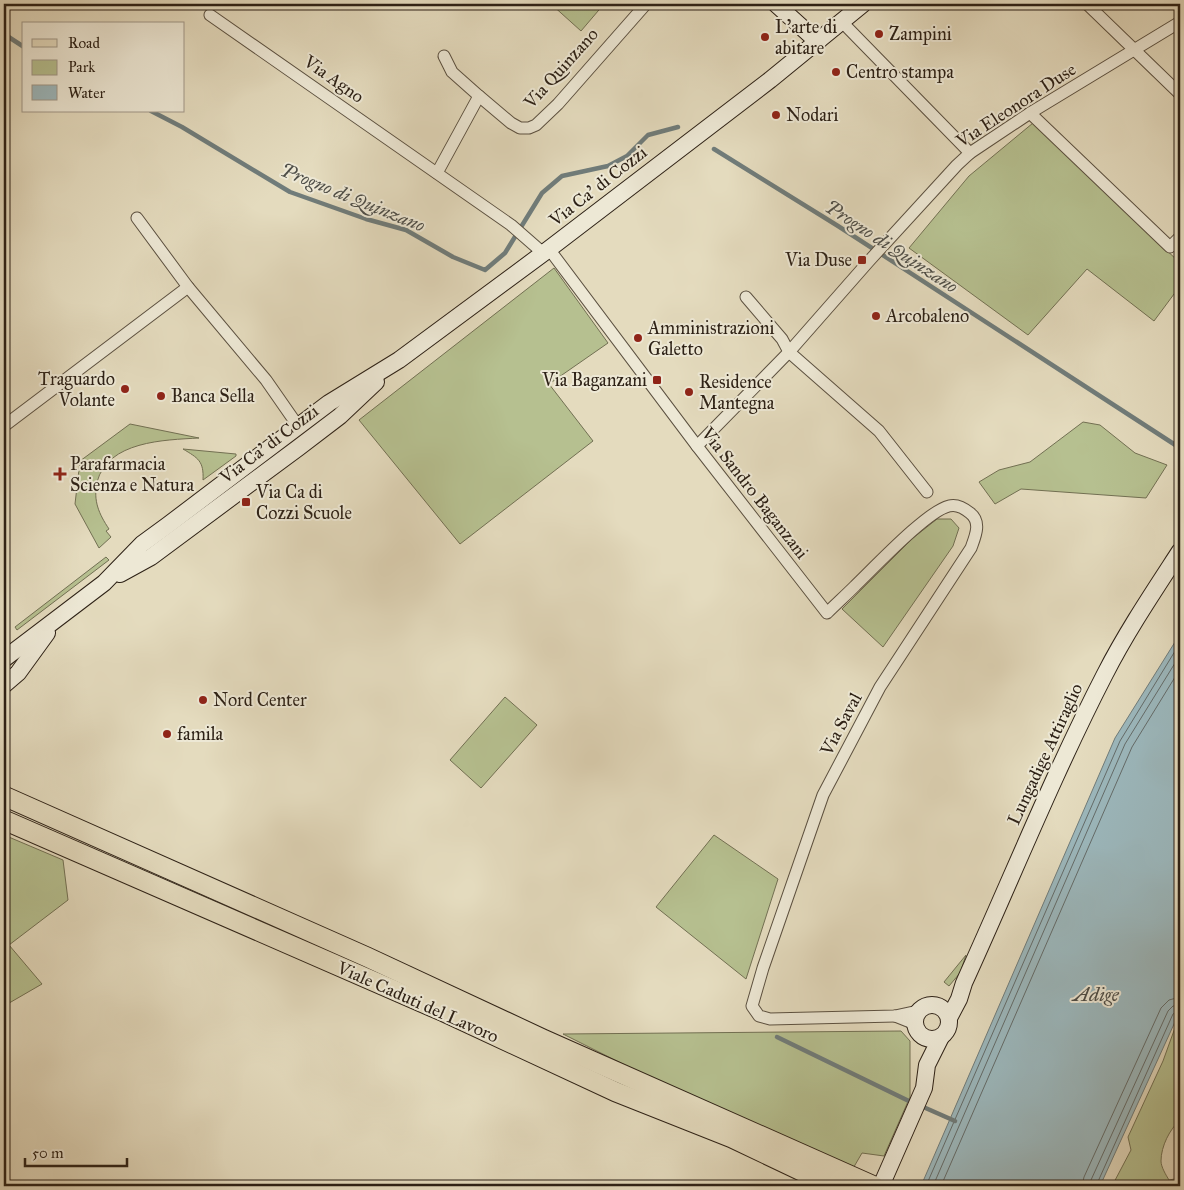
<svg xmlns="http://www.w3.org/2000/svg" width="1184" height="1190" font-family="'IM FELL Great Primer',serif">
	<rect width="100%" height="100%" fill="#e4dbbe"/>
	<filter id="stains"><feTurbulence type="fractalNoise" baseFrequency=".004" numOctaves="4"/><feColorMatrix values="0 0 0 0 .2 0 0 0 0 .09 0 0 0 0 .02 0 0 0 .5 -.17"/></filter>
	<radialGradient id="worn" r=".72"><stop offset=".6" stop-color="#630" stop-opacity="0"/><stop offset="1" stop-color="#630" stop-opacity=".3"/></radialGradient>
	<g fill="#b6c090" stroke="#727053">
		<polygon points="551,4 604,4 581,31"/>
		<polygon points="1033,123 1180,263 1180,286 1154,321 1087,269 1028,335 909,248 969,176"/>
		<polygon points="554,268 608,343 549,384 593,441 460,544 359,420"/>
		<polygon points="1083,422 1100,425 1135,453 1167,465 1146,498 1021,489 995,504 979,482 999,470 1030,462"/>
		<path d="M130,424L199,438C164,440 108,441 97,482C93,501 99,514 109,529L106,531L111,537L99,548L75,504L80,461Z"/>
		<path d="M183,449L236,454V456L203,480C204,461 198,458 183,449Z"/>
		<polygon points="937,519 951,519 959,528 953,546 883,647 842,609 913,538"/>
		<polygon points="106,557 109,560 17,630 15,627"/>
		<polygon points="505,697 537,725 481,788 450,760"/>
		<polygon points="4,835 63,860 68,900 9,945 42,984 4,1006"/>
		<polygon points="714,835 778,879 746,979 656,907"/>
		<polygon points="966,955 960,973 949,986 944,982"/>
		<path d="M1180,1014V1120C1170,1129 1161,1146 1161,1161C1161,1167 1166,1175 1169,1180L1180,1178V1186H1112L1131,1150L1128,1137L1163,1061Z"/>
		<polygon points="901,1031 910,1041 910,1097 884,1156 862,1153 848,1177 563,1034"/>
	</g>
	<polygon fill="#9cb8bd" stroke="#707c7a" points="1180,634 1180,1011 1100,1186 921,1186 1115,738"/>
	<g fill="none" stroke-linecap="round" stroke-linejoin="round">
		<g stroke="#646c6a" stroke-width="1">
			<polyline points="926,1186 1120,741 1180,643"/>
			<polyline points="933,1186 1125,744 1180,655"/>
			<polyline points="941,1186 1132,747 1180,669"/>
			<polyline points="1082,1186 1084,1177 1161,1008 1169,1000 1180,997"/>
			<polyline points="1089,1186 1091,1180 1168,1011 1173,1006 1180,1005"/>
			<polyline points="1096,1186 1173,1014 1176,1012 1180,1011"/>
		</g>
		<g stroke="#707c7a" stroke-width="4.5">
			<polyline points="4,34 24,47"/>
			<polyline points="151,111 182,127 290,192 366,219 406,230 453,257 485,270 505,253 542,193 562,176 608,166 627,156 648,135 678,127"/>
			<polyline points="714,149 838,226 1180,448"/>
			<polyline points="777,1037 913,1103"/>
			<polyline points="921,1106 955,1121"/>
		</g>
		<g stroke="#5b5040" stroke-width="13">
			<g id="street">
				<polyline points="1087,4 1180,94"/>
				<polyline points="210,15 511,225 543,253"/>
				<polyline points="842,22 970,153"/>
				<polyline points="479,96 511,123 520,128 529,128 536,125 558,104 646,4"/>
				<polyline points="1030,113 1170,247 1180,237"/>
				<polyline points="437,173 479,96 452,72 444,56"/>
				<polyline points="137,218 188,287 266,380 298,426"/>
				<path d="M549,249L697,446L827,613C836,604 846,595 855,586C873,569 927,511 949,506C956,504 964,508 970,513C982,522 975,537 971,548L880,687L823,795L763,968L752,1006L759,1016L770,1019L895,1016L918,1011"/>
				<polyline points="746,297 782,339 789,352 879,431 927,492"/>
				<polyline points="4,426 188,287"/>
				<polyline points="697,446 789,352 869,261 957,165 970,153 1030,113 1180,22"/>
				<polyline points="895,1016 915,1024"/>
			</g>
		</g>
		<g stroke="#2d2116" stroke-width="18">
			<g id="secondary">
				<polyline points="776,4 818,42"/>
				<polyline points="120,574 151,557 298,448 340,416 376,382"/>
				<polyline points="4,659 104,583 142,544 168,525 329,403 399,360 549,249 770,80 863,4"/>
				<polyline points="4,685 18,673 47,633"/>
				<circle cx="932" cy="1022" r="17"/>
				<path d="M949,1018L959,999L964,983C1011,880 1053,775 1105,674C1127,631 1154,591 1180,551"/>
				<polyline points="881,1186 924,1088 927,1065 941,1037"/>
			</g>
		</g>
		<g stroke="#2d2116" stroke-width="21">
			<g id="primary">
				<polyline points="4,796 367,957 543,1039 874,1186"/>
				<polyline points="4,820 444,1012 616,1092 732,1138 833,1186"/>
			</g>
		</g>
		<use href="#street" stroke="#ede8d5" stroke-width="11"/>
		<use href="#secondary" stroke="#ede8d5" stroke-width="16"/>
		<use href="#primary" stroke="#e4dbbe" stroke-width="19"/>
	</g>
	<g fill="#8f2418" stroke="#ede8d5" stroke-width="2">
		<circle cx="879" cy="34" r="5"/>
		<circle cx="765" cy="37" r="5"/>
		<circle cx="836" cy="72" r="5"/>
		<circle cx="776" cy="115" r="5"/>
		<rect x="857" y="255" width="10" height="10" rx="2.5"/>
		<circle cx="876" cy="316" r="5"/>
		<circle cx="638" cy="338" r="5"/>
		<rect x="652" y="375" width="10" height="10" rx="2.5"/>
		<circle cx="125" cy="389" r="5"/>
		<circle cx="689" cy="392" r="5"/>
		<circle cx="161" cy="396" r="5"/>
		<path d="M57.5 466.5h5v5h5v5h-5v5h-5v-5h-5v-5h5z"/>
		<rect x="241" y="497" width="10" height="10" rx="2.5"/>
		<circle cx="203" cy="700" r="5"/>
		<circle cx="167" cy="734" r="5"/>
	</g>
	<g text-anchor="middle" stroke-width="4" stroke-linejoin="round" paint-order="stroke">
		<g font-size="18" fill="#2d2116" stroke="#ede8d5" text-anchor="start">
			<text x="775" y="33">L'arte di<tspan x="775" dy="21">abitare</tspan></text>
			<text x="889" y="40">Zampini</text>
			<text x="846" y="78">Centro stampa</text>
			<text x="786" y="121">Nodari</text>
			<text x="852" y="266" text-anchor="end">Via Duse</text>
			<text x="886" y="322">Arcobaleno</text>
			<text x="648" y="334">Amministrazioni<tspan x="648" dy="21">Galetto</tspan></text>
			<text x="115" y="385" text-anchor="end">Traguardo<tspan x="115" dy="21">Volante</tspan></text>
			<text x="647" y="386" text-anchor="end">Via Baganzani</text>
			<text x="699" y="388">Residence<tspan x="699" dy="21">Mantegna</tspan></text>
			<text x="171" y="402">Banca Sella</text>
			<text x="70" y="470">Parafarmacia<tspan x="70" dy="21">Scienza e Natura</tspan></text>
			<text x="256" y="498">Via Ca di<tspan x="256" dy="21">Cozzi Scuole</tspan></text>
			<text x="213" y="706">Nord Center</text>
			<text x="177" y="740">famila</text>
		</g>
		<g font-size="18" fill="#2d2116" stroke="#ede8d5">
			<text transform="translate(561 68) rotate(-48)" y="6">Via Quinzano</text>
			<text transform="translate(334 79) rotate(35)" y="6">Via Agno</text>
			<text transform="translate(1016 105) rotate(-33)" y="6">Via Eleonora Duse</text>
			<text transform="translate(598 186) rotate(-38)" y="6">Via Ca' di Cozzi</text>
			<text transform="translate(269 444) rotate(-37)" y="6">Via Ca' di Cozzi</text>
			<text transform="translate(755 493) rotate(52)" y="6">Via Sandro Baganzani</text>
			<text transform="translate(841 724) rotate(-62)" y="6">Via Saval</text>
			<text transform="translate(1045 754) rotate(-65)" y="6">Lungadige Attiraglio</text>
			<text transform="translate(418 1002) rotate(24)" y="6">Viale Caduti del Lavoro</text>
		</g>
		<g font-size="19" font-style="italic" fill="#4e4e48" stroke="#ede8d5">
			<text transform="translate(353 197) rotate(22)" y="7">Progno di Quinzano</text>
			<text transform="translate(892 246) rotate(33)" y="7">Progno di Quinzano</text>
			<text x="1096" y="1001">Adige</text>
		</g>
	</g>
	<rect width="1184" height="1190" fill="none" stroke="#e4dbbe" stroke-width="20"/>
	<rect x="5" y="5" width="1174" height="1180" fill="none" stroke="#2d2116" stroke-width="2.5"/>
	<rect x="10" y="10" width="1164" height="1170" fill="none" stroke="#2d2116"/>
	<rect x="22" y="22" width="162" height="90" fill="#ede8d5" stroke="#a09889"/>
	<rect x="32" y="39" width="25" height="8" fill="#e4dbbe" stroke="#a09889"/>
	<text x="68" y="48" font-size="15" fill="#2d2116">Road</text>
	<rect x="32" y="60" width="25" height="15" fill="#b6c090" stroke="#a09889"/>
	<text x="68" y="72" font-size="15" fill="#2d2116">Park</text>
	<rect x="32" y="85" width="25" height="15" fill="#9cb8bd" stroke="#a09889"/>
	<text x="68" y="98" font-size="15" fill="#2d2116">Water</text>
	<path d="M25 1158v8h102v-8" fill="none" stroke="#2d2116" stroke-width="2.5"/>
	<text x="32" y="1158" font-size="15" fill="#2d2116" stroke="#ede8d5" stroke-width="4" paint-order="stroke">50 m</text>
	<rect width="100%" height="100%" filter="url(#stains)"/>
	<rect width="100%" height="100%" fill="url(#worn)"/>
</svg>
